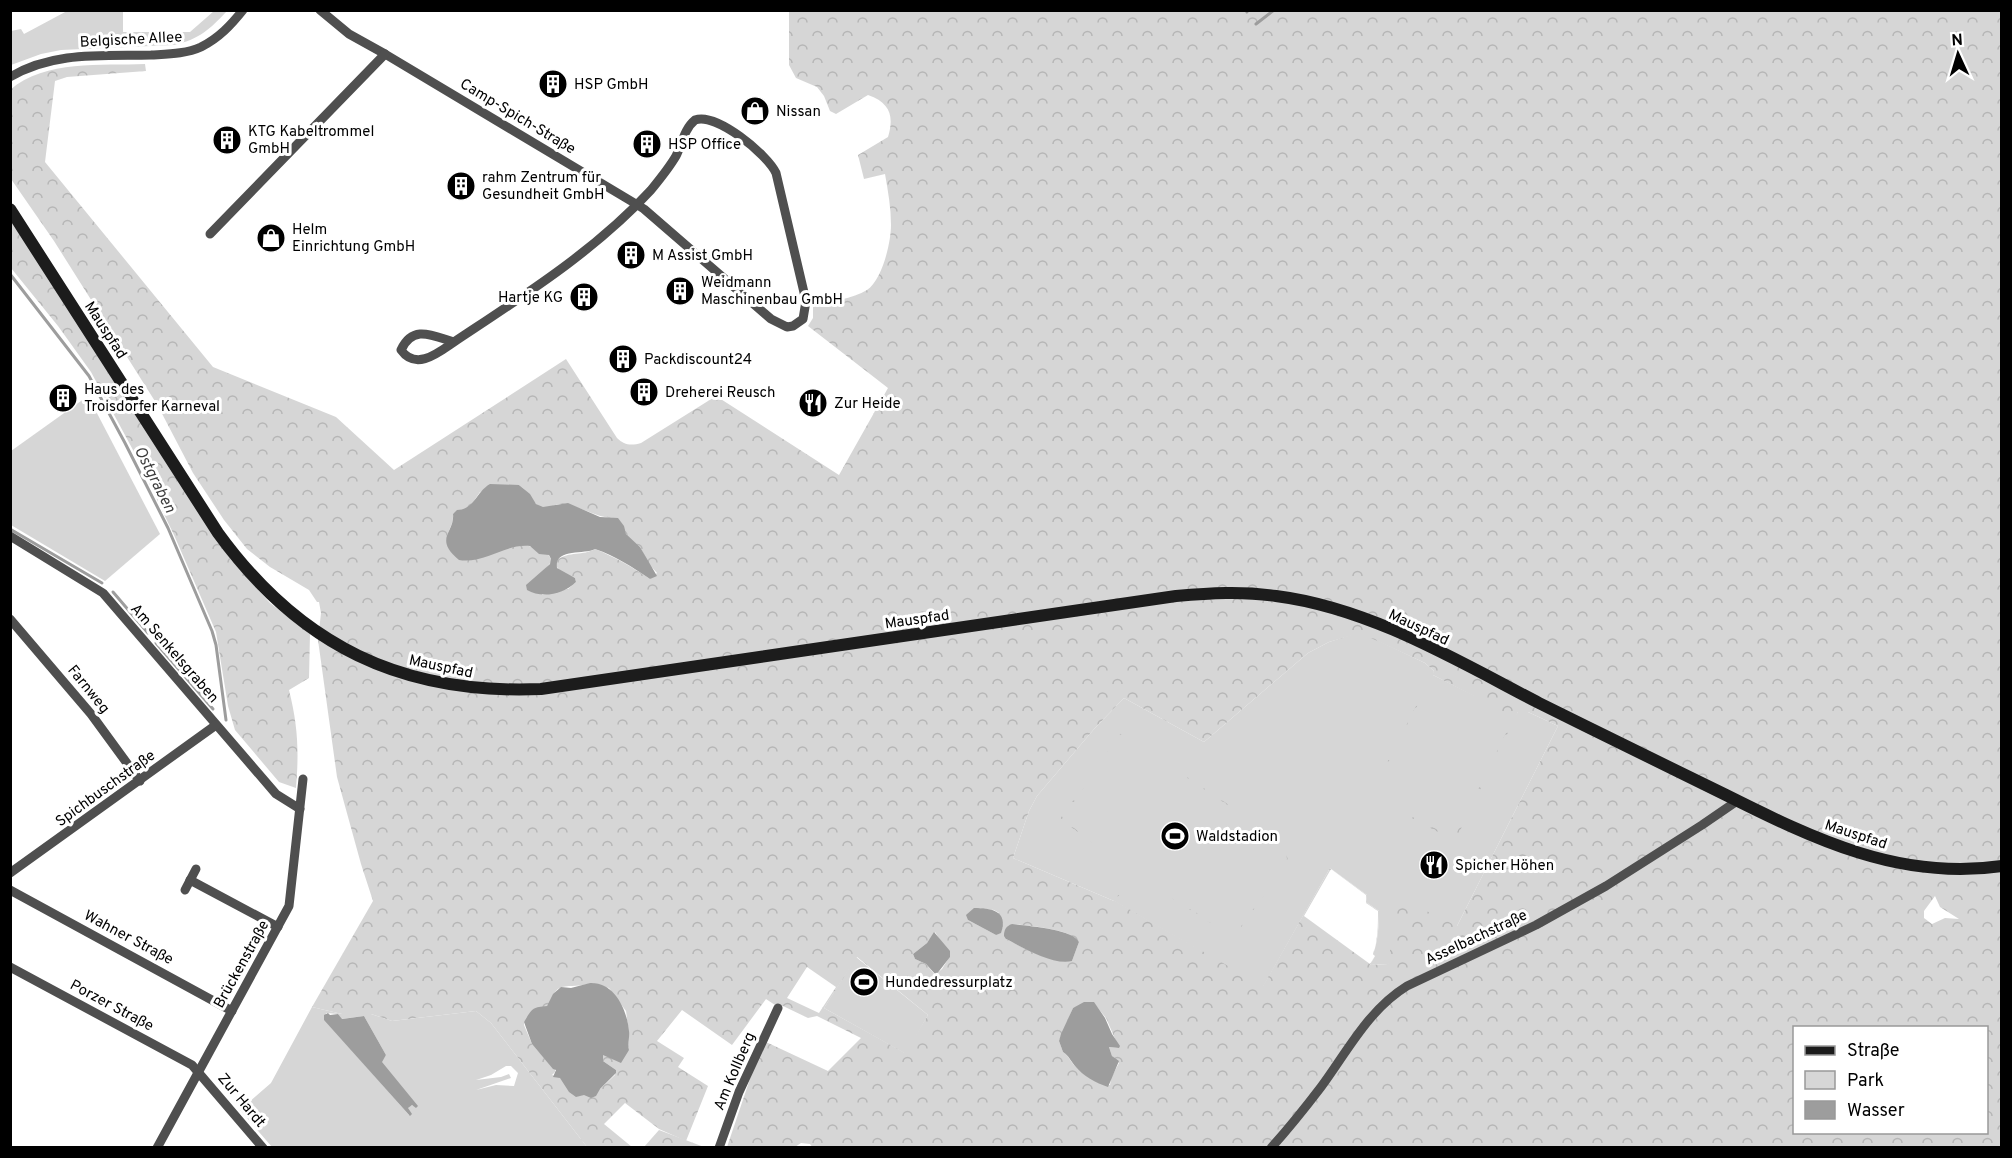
<svg xmlns="http://www.w3.org/2000/svg" width="2012" height="1158" font-family="Overpass,sans-serif">
	<defs>
		<pattern id="forest-crowns" width="20" height="18" patternUnits="userSpaceOnUse" patternTransform="scale(1.5)"><rect width="20" height="18" fill="#d6d6d6"/><path d="M2 6a3 3 0 1 1 6 0M12 15a3 3 0 1 1 6 0" fill="none" stroke="#b6b6b6"/></pattern>
	</defs>
	<rect width="100%" height="100%" fill="#fff"/>
	<g fill="#d6d6d6" fill-rule="evenodd">
		<path d="M67,11H123V32H190L214,11H227C210,29 200,39 174,45L61,50L41,54L11,65V31L21,29L24,34Z"/>
		<polygon points="88,396 160,534 105,581 11,525 11,451"/>
		<path d="M1360,632L1425,663L1434,671L1433,675L1515,716L1518,712H1528L1558,726L1457,926L1388,964L1370,965L1375,956L1373,954C1378,943 1379,923 1379,911L1366,902L1367,895L1330,868L1263,987L1114,901L1013,858L1029,811L1037,796L1095,728L1124,698L1204,742L1308,653L1329,642Z"/>
		<polygon points="856,957 928,1015 906,1054 824,1008"/>
		<path d="M312,1007L342,1014H371L392,1021L476,1011L491,1023L587,1147H272L240,1110L271,1083ZM326,1013L338,1014L341,1019L364,1016L386,1055L381,1062L417,1106L410,1105L408,1108L409,1115L325,1020ZM506,1066H511L518,1073L514,1086L496,1085L476,1090L511,1078L509,1074L501,1077L476,1080L491,1075Z"/>
	</g>
	<g fill="url(#forest-crowns)" fill-rule="evenodd">
		<path d="M789,11H2001V1147L813,1148L810,1144L801,1143L795,1147H727L755,1064L766,1042L828,1071L861,1038L817,1016L808,1018L783,1006L775,1005L766,999L732,1045L682,1010L657,1041L684,1058L678,1067L708,1086L686,1141L659,1129L625,1103L604,1124L632,1147H587L491,1023L476,1011L392,1021L371,1014H342L312,1007L373,901L361,864L337,777L318,640L321,613L319,602H317L309,590L270,567L247,549L224,520L193,473L158,406L54,241L11,179L10,90C46,59 101,66 145,64L146,71L67,77L55,81L45,162L213,367L336,417L394,470L566,359L617,438C624,445 631,446 641,443L716,396L839,475L888,388L808,326L813,318V305C830,301 853,299 867,290C882,280 891,243 891,225C891,208 888,191 885,174L864,179L858,155L888,137C894,117 891,103 868,95L836,114L830,111L824,96L817,87L796,78L789,65ZM519,485C528,491 531,501 539,506C547,511 553,504 561,504C581,505 596,519 616,518L628,537L640,547L648,563L657,573L650,579C632,567 615,557 595,549C583,556 569,551 557,560L556,566L561,572L575,578L576,582L568,589L542,595L546,568L552,561L548,554C537,553 535,547 526,545L448,546C444,531 454,528 453,514L469,508L480,492ZM1360,633L1425,663L1434,671L1370,796L1455,841L1518,712H1528L1558,726L1457,926L1398,897L1388,964L1370,965L1375,956L1373,953C1378,943 1379,923 1379,911L1366,902L1367,895L1330,868L1263,986L1115,901L1134,874L1209,922L1237,933L1284,867L1288,859L1287,852L1244,815L1121,733L1060,819L1134,873L1114,901L1013,858L1029,811L1037,796L1095,728L1124,698L1204,742L1308,653L1329,642ZM1433,675L1514,717L1454,838L1371,796ZM1121,734L1244,816L1286,852L1287,859L1283,867L1237,932C1172,906 1117,860 1062,819ZM1331,869L1366,895V903L1378,911C1378,924 1378,942 1373,954L1375,956L1370,964L1304,916ZM1935,896L1940,907L1959,919L1945,918L1932,924L1924,918V911ZM980,908L994,910L999,913L996,935L968,920ZM1012,924C1029,926 1070,928 1079,942L1072,961C1048,962 1027,949 1006,939ZM935,932L950,956L942,969L935,975L926,964L915,959L913,954L927,943ZM857,957L928,1015L905,1053L824,1008ZM807,967L836,987L819,1013L787,998ZM591,983L609,988L626,1011L629,1032L627,1043L629,1050L603,1055L602,1058L603,1061L616,1070L615,1075L600,1089L552,1075L555,1072V1068H553L532,1044L524,1025V1022C531,1014 540,1011 547,1006C554,1000 552,990 562,987C571,985 580,987 591,983ZM1093,1002L1106,1018L1119,1048L1109,1047L1112,1056L1119,1063L1111,1078L1110,1085C1096,1082 1085,1077 1075,1066C1070,1061 1069,1056 1063,1052L1059,1041L1073,1008ZM1794,1028H1986V1132H1794Z"/>
		<path d="M10,221L35,255L231,560L270,603L310,634L309,678L289,690C298,726 299,751 296,788L279,782L235,730L228,706L216,632L174,535L133,450L91,372L58,326L11,268Z"/>
		<polygon points="659,1130 704,1147 644,1147"/>
	</g>
	<g fill="#9d9d9d">
		<path d="M490,484L519,485L530,494L536,504L543,507L568,503L600,517L618,518L624,526L626,534L640,547L657,576L650,579C632,567 616,556 595,549C584,555 554,548 557,568L575,578L576,582C564,594 542,599 527,590L526,585L550,564L551,559L549,555L539,554L530,546C506,543 485,564 459,560C433,538 455,533 453,514L457,510C474,510 476,492 490,484Z"/>
		<path d="M974,908C990,908 1009,910 1001,933L996,935L968,920L966,915Z"/>
		<path d="M1012,924C1027,926 1073,929 1079,942L1072,961C1054,966 1022,947 1006,939L1004,936C1004,930 1006,926 1012,924Z"/>
		<polygon points="934,932 950,951 950,957 936,975 926,964 915,959 913,954 927,943"/>
		<path d="M590,983C615,982 627,1010 629,1031C630,1038 627,1043 629,1050L621,1063L603,1055V1061L616,1070V1073L600,1089L596,1096L591,1098L584,1095L576,1097L569,1092L560,1078L553,1077L556,1070L553,1069L532,1044L524,1022C532,1009 532,1007 547,1006L553,994L561,987L571,988Z"/>
		<path d="M1084,1002H1094L1105,1018L1112,1034L1120,1046L1119,1048L1109,1047L1112,1056L1119,1061L1108,1087C1096,1083 1083,1076 1075,1066C1070,1060 1069,1056 1063,1052L1059,1041L1061,1034L1073,1008Z"/>
		<polygon points="328,1013 330,1015 338,1014 342,1019 364,1016 386,1055 382,1062 418,1106 416,1108 412,1105 408,1108 412,1114 410,1116 324,1020 324,1015"/>
	</g>
	<g fill="none" stroke-linecap="round" stroke-linejoin="round">
		<g stroke="#9d9d9d" stroke-width="3">
			<polyline points="1246,10 1247,12"/>
			<polyline points="1256,24 1274,10"/>
			<polyline points="10,274 89,376 125,443 168,528 212,631 216,645 226,720"/>
			<polyline points="10,529 102,583"/>
			<polyline points="113,592 148,633"/>
			<polyline points="156,643 213,709"/>
		</g>
		<g stroke="#4f4f4f" stroke-width="9">
			<path d="M320,10L349,34L385,54L636,204L644,209L771,319L787,327L793,326L803,319L806,301L776,173C767,154 716,112 695,120C684,129 682,144 676,156C669,168 660,179 651,190C595,251 523,296 454,342C433,336 413,324 401,350C416,371 438,353 454,342"/>
			<path d="M10,77C53,51 103,56 151,55C168,54 186,54 201,47C219,38 231,25 243,10"/>
			<polyline points="210,234 385,54"/>
			<polyline points="10,536 103,593 276,794 300,809"/>
			<polyline points="10,619 91,714 140,781"/>
			<polyline points="10,873 216,725"/>
			<polyline points="190,880 278,927"/>
			<polyline points="10,890 232,1011"/>
			<polyline points="185,890 196,869"/>
			<polyline points="10,967 192,1065 263,1148"/>
			<polyline points="157,1148 289,906 303,779"/>
			<polyline points="719,1148 739,1092 778,1008"/>
			<path d="M1271,1148C1289,1128 1305,1108 1321,1087C1347,1052 1368,1010 1407,986L1536,925L1606,886L1702,825L1737,801"/>
		</g>
		<path stroke="#1c1c1c" stroke-width="12" d="M10,209L218,533C300,646 402,695 541,689L1176,596C1210,593 1242,591 1276,596C1370,608 1456,660 1539,703C1601,734 1663,764 1726,795C1814,839 1900,881 2002,866"/>
	</g>
	<defs>
		<g id="building-disc" transform="scale(1.5)"><circle r="9.5" fill="#000" stroke="#fff"/><path d="M-4-6H4V6H1V3H-1V6H-4ZM-2.5-4.3h1.7v1.8h-1.7ZM.8-4.3h1.7v1.8H.8ZM-2.5-1h1.7V.8h-1.7ZM.8-1h1.7V.8H.8Z" fill="#fff"/></g>
		<g id="shop-disc" transform="scale(1.5)"><circle r="9.5" fill="#000" stroke="#fff"/><path d="M-5-2.5h2.3a2.7 3.5 0 0 1 5.4 0H5L5.5 6h-11ZM-1.5-2.5h3a1.5 2.3 0 0 0-3 0Z" fill="#fff"/></g>
		<g id="restaurant-disc" transform="scale(1.5)"><circle r="9.5" fill="#000" stroke="#fff"/><path d="M-5-6h1v4h1v-4h1v4h1v-4h1v5L-1.5 .5V6h-2V.5L-5-1ZM5-6V6H3V1.5H1.5Q1.5-4 5-6Z" fill="#fff"/></g>
		<g id="stadium-disc" transform="scale(1.5)"><circle r="9.5" fill="#000" stroke="#fff"/><path d="M0-5a6.5 5 0 1 0 0 10a6.5 5 0 1 0 0-10ZM-3.5-1.8h7v3.6h-7Z" fill="#fff"/></g>
	</defs>
	<g fill-rule="evenodd">
		<use href="#building-disc" x="553" y="84"/>
		<use href="#shop-disc" x="755" y="111"/>
		<use href="#building-disc" x="227" y="140"/>
		<use href="#building-disc" x="647" y="144"/>
		<use href="#building-disc" x="461" y="186"/>
		<use href="#shop-disc" x="271" y="238"/>
		<use href="#building-disc" x="631" y="255"/>
		<use href="#building-disc" x="680" y="291"/>
		<use href="#building-disc" x="584" y="297"/>
		<use href="#building-disc" x="623" y="359"/>
		<use href="#building-disc" x="644" y="392"/>
		<use href="#building-disc" x="63" y="398"/>
		<use href="#restaurant-disc" x="813" y="403"/>
		<use href="#stadium-disc" x="1175" y="836"/>
		<use href="#restaurant-disc" x="1434" y="865"/>
		<use href="#stadium-disc" x="864" y="982"/>
	</g>
	<g text-anchor="middle" stroke-width="6" stroke-linejoin="round" paint-order="stroke">
		<g font-size="15" fill="#000" stroke="#fff">
			<text transform="translate(131 39) rotate(-3)" y="5">Belgische Allee</text>
			<text transform="translate(518 116) rotate(31)" y="5">Camp-Spich-Straße</text>
			<text transform="translate(106 330) rotate(57)" y="5">Mauspfad</text>
			<text transform="translate(917 619) rotate(-8)" y="5">Mauspfad</text>
			<text transform="translate(1419 627) rotate(25)" y="5">Mauspfad</text>
			<text transform="translate(175 653) rotate(49)" y="5">Am Senkelsgraben</text>
			<text transform="translate(441 666) rotate(12)" y="5">Mauspfad</text>
			<text transform="translate(89 689) rotate(51)" y="5">Farnweg</text>
			<text transform="translate(105 788) rotate(-36)" y="5">Spichbuschstraße</text>
			<text transform="translate(1856 834) rotate(18)" y="5">Mauspfad</text>
			<text transform="translate(129 937) rotate(28)" y="5">Wahner Straße</text>
			<text transform="translate(1476 937) rotate(-25)" y="5">Asselbachstraße</text>
			<text transform="translate(241 964) rotate(-61)" y="5">Brückenstraße</text>
			<text transform="translate(112 1005) rotate(28)" y="5">Porzer Straße</text>
			<text transform="translate(734 1071) rotate(-67)" y="5">Am Kollberg</text>
			<text transform="translate(242 1100) rotate(50)" y="5">Zur Hardt</text>
		</g>
		<g font-size="15" fill="#000" stroke="#fff" text-anchor="start">
			<text x="574" y="89">HSP GmbH</text>
			<text x="776" y="116">Nissan</text>
			<text x="248" y="136">KTG Kabeltrommel<tspan x="248" dy="17">GmbH</tspan></text>
			<text x="668" y="149">HSP Office</text>
			<text x="482" y="182">rahm Zentrum für<tspan x="482" dy="17">Gesundheit GmbH</tspan></text>
			<text x="292" y="234">Helm<tspan x="292" dy="17">Einrichtung GmbH</tspan></text>
			<text x="652" y="260">M Assist GmbH</text>
			<text x="701" y="287">Weidmann<tspan x="701" dy="17">Maschinenbau GmbH</tspan></text>
			<text x="563" y="302" text-anchor="end">Hartje KG</text>
			<text x="644" y="364">Packdiscount24</text>
			<text x="84" y="394">Haus des<tspan x="84" dy="17">Troisdorfer Karneval</tspan></text>
			<text x="665" y="397">Dreherei Reusch</text>
			<text x="834" y="408">Zur Heide</text>
			<text x="1196" y="841">Waldstadion</text>
			<text x="1455" y="870">Spicher Höhen</text>
			<text x="885" y="987">Hundedressurplatz</text>
		</g>
		<g font-size="16" font-style="italic" fill="#3e3e3e" stroke="#fff">
			<text transform="translate(156 479) rotate(63)" y="6">Ostgraben</text>
		</g>
	</g>
	<rect width="2012" height="1158" fill="none" stroke="#000000" stroke-width="24"/>
	<rect x="1793" y="1026" width="195" height="108" fill="#ffffff" stroke="#999999" stroke-width="1.5"/>
	<rect x="1805" y="1046" width="30" height="9" fill="#1c1c1c" stroke="#999999" stroke-width="1.5"/>
	<text x="1847" y="1056" font-size="18" fill="#000000">Straße</text>
	<rect x="1805" y="1071" width="30" height="18" fill="#d6d6d6" stroke="#999999" stroke-width="1.5"/>
	<text x="1847" y="1086" font-size="18" fill="#000000">Park</text>
	<rect x="1805" y="1101" width="30" height="18" fill="#9d9d9d" stroke="#999999" stroke-width="1.5"/>
	<text x="1847" y="1116" font-size="18" fill="#000000">Wasser</text>
	<g transform="translate(1958 54) rotate(356)" stroke="#ffffff" stroke-width="4.5" paint-order="stroke">
	<path d="M0-4.5L10 22L0 15L-10 22Z" fill="#000000"/>
	<text y="-9" font-size="16" font-weight="bold" text-anchor="middle" fill="#000000">N</text>
	</g>
</svg>
